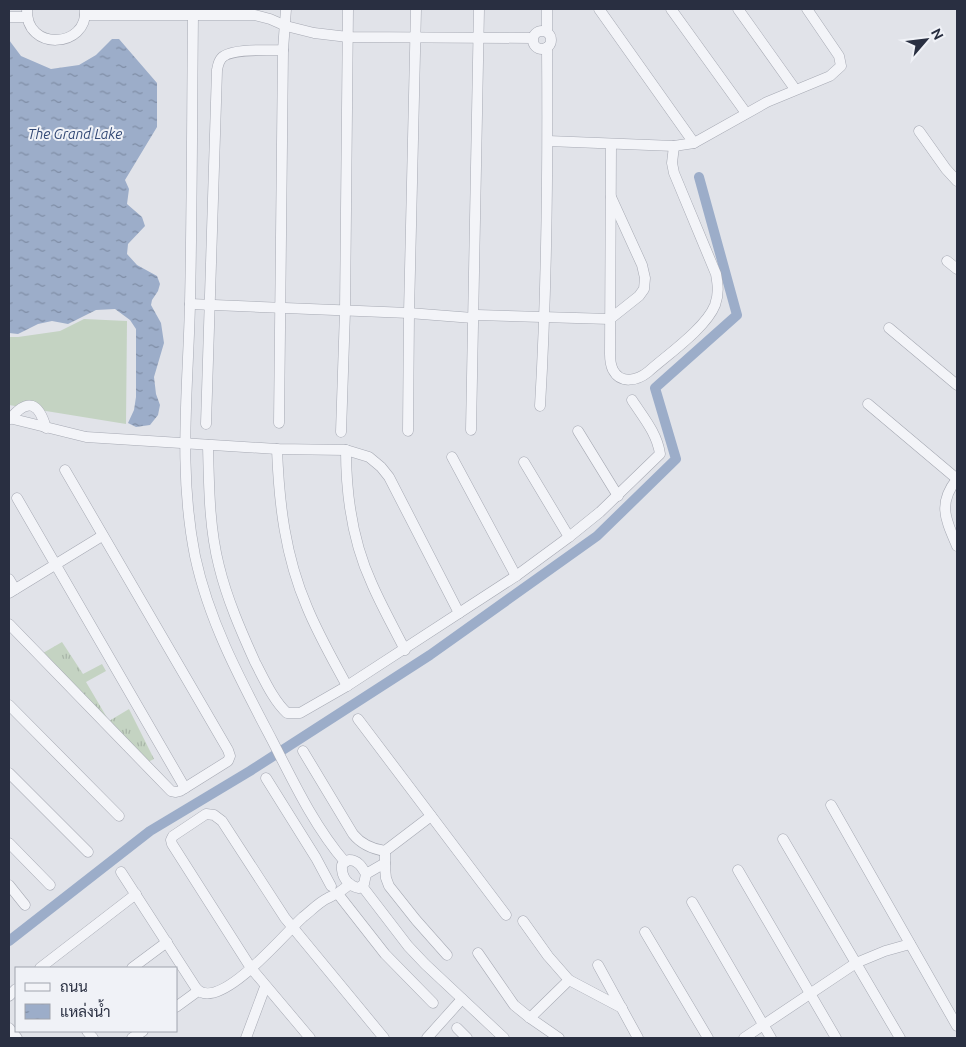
<svg xmlns="http://www.w3.org/2000/svg" width="966" height="1047" font-family="Ubuntu,Sarabun,sans-serif">
	<defs>
		<pattern id="grass-tufts" width="24" height="20" patternUnits="userSpaceOnUse" patternTransform="scale(1.25)"><rect width="24" height="20" fill="#c4d3c2"/><path d="M3 7l-1-3M5 7V3M7 7l1-3M15 17l-1-3M17 17v-4M19 17l1-3" fill="none" stroke="#a8b5a8"/></pattern>
		<pattern id="water-ripples" width="26" height="14" patternUnits="userSpaceOnUse" patternTransform="scale(1.25)"><rect width="26" height="14" fill="#9cadc9"/><path d="M2 4q2-2 4 0t4 0M15 11q2-2 4 0t4 0" fill="none" stroke="#7f8da5"/></pattern>
	</defs>
	<rect width="100%" height="100%" fill="#e1e3e9"/>
	<polygon fill="url(#grass-tufts)" points="62,642 83,674 102,664 106,671 86,682 109,721 129,709 154,759 148,762 43,653"/>
	<polygon fill="#c4d3c2" points="84,319 127,321 126,424 9,405 9,337 18,337 60,331"/>
	<polygon fill="url(#water-ripples)" points="112,39 119,39 157,83 157,127 125,180 129,189 127,204 142,217 145,226 128,244 127,254 137,265 157,276 160,284 158,291 152,300 151,305 161,323 164,343 154,377 156,394 160,405 158,415 150,425 136,427 128,423 134,410 136,397 136,329 130,320 115,309 96,310 68,324 52,321 38,324 18,334 9,333 9,40 21,56 51,69 79,65 96,55"/>
	<g fill="none" stroke-linecap="round" stroke-linejoin="round">
		<polyline stroke="#9cadc9" stroke-width="10" points="9,941 150,831 250,771 430,655 597,536 676,459 655,388 737,315 699,177"/>
		<g stroke="#a6a9b3" stroke-width="11">
			<g id="minor">
				<path d="M27,9C25,52 88,48 85,10"/>
				<polyline points="599,9 694,143"/>
				<polyline points="671,9 746,113"/>
				<polyline points="738,9 795,89"/>
				<polyline points="85,15 255,15 270,19 286,26 314,33 348,37 532,38"/>
				<path d="M193,15C192,111 192,208 190,304C188,389 178,471 195,556C209,622 241,681 272,740C293,781 314,826 345,862"/>
				<polyline points="9,17 27,17"/>
				<circle cx="542" cy="40" r="9"/>
				<polyline points="547,31 547,9"/>
				<polyline points="919,131 946,169 957,181"/>
				<polyline points="548,141 674,146 694,143 767,102 830,76 841,66 839,56 807,9"/>
				<path d="M611,144L610,354C610,360 611,366 613,370C621,385 638,380 648,372C667,355 706,328 715,305C719,294 718,285 716,274L674,173L672,163L674,146"/>
				<polyline points="947,261 957,269"/>
				<polyline points="190,304 409,313 473,318 477,315 610,319 639,296 644,289 645,278 642,265 611,197"/>
				<polyline points="889,328 957,385"/>
				<polyline points="868,404 957,479"/>
				<path d="M540,406C547,287 548,166 547,47"/>
				<polyline points="9,418 86,437 277,449 346,450 369,457 381,467 389,477 459,613"/>
				<path d="M10,419C28,397 39,403 46,428"/>
				<polyline points="279,423 283,50 286,9"/>
				<path d="M206,424L217,70C218,65 219,59 224,56C236,48 268,51 283,50"/>
				<polyline points="471,430 479,9"/>
				<polyline points="408,431 409,313 416,9"/>
				<polyline points="578,431 618,496"/>
				<polyline points="341,432 345,311 348,9"/>
				<path d="M208,445C209,485 209,527 219,566C227,599 241,631 255,662C264,679 273,700 287,713H300L347,686L516,576L569,537L600,512L660,454C657,433 643,417 632,400"/>
				<path d="M277,449C279,503 285,556 307,607C318,634 333,660 347,686"/>
				<path d="M346,450C346,495 353,543 372,584C382,607 394,628 405,650"/>
				<polyline points="452,457 516,576"/>
				<polyline points="524,462 569,537"/>
				<path d="M957,479C937,504 946,520 957,546"/>
				<polyline points="17,498 185,788"/>
				<polyline points="9,579 15,589"/>
				<polyline points="9,593 102,536"/>
				<polyline points="9,624 171,791 176,792 180,791 228,761 230,756 228,750 65,470"/>
				<polyline points="9,705 119,816"/>
				<polyline points="358,719 506,915"/>
				<path d="M303,751L353,834C361,844 372,849 385,851L431,816"/>
				<polyline points="9,773 88,852"/>
				<polyline points="266,778 316,858 331,886"/>
				<polyline points="831,805 957,1026"/>
				<polyline points="783,839 900,1038"/>
				<polyline points="9,843 50,885"/>
				<polyline points="385,851 385,868 386,878 389,886 416,920 447,955"/>
				<path d="M349,860C358,860 362,867 366,874L364,884L359,888C348,886 341,877 342,865L345,862Z"/>
				<polyline points="738,870 836,1038"/>
				<path d="M121,872L196,988C218,1015 286,932 303,917C311,911 319,902 328,898C338,893 340,892 350,884"/>
				<polyline points="366,874 385,863"/>
				<polyline points="9,885 25,905"/>
				<polyline points="362,886 408,946 425,964 504,1038"/>
				<polyline points="338,894 385,954 433,1003"/>
				<polyline points="692,902 771,1038"/>
				<polyline points="523,921 548,956 569,980 622,1008"/>
				<polyline points="645,932 708,1038"/>
				<polyline points="478,953 514,1005 530,1018 559,1038"/>
				<polyline points="598,965 638,1038"/>
				<polyline points="40,968 136,894"/>
				<polyline points="132,968 167,942"/>
				<polyline points="9,996 16,989"/>
				<polyline points="176,1007 198,991"/>
				<polyline points="530,1018 569,980"/>
				<polyline points="9,1028 17,1038"/>
				<polyline points="457,1028 467,1038"/>
				<polyline points="87,1031 93,1038"/>
				<polyline points="132,1038 143,1031"/>
				<polyline points="246,1038 265,987"/>
				<polyline points="310,1038 251,968 172,844 171,840 173,836 206,814 214,815 222,821 285,918 384,1038"/>
				<polyline points="427,1038 462,999"/>
				<polyline points="744,1038 856,963 885,951 910,944"/>
			</g>
		</g>
		<use href="#minor" stroke="#f3f4f8" stroke-width="10"/>
	</g>
	<g text-anchor="middle" stroke-width="4" stroke-linejoin="round" paint-order="stroke">
		<g font-size="14" font-style="italic" fill="#334975" stroke="#f0f2f7">
			<text x="75" y="139">The Grand Lake</text>
		</g>
	</g>
	<rect width="966" height="1047" fill="none" stroke="#292f41" stroke-width="20"/>
	<rect x="15" y="967" width="162" height="65" fill="#f0f2f7" stroke="#a0a4ae"/>
	<rect x="25" y="983" width="25" height="8" fill="#f3f4f8" stroke="#a0a4ae"/>
	<text x="60" y="992" font-size="15" fill="#292f41">ถนน</text>
	<rect x="25" y="1004" width="25" height="15" fill="url(#water-ripples)" stroke="#a0a4ae"/>
	<text x="60" y="1017" font-size="15" fill="#292f41">แหล่งน้ำ</text>
	<g transform="translate(926 40) rotate(62)" stroke="#f0f2f7" stroke-width="4" paint-order="stroke">
	<path d="M0-4L9 19L0 12L-9 19Z" fill="#292f41"/>
	<text y="-8" font-size="14" font-weight="bold" text-anchor="middle" fill="#292f41">N</text>
	</g>
</svg>
